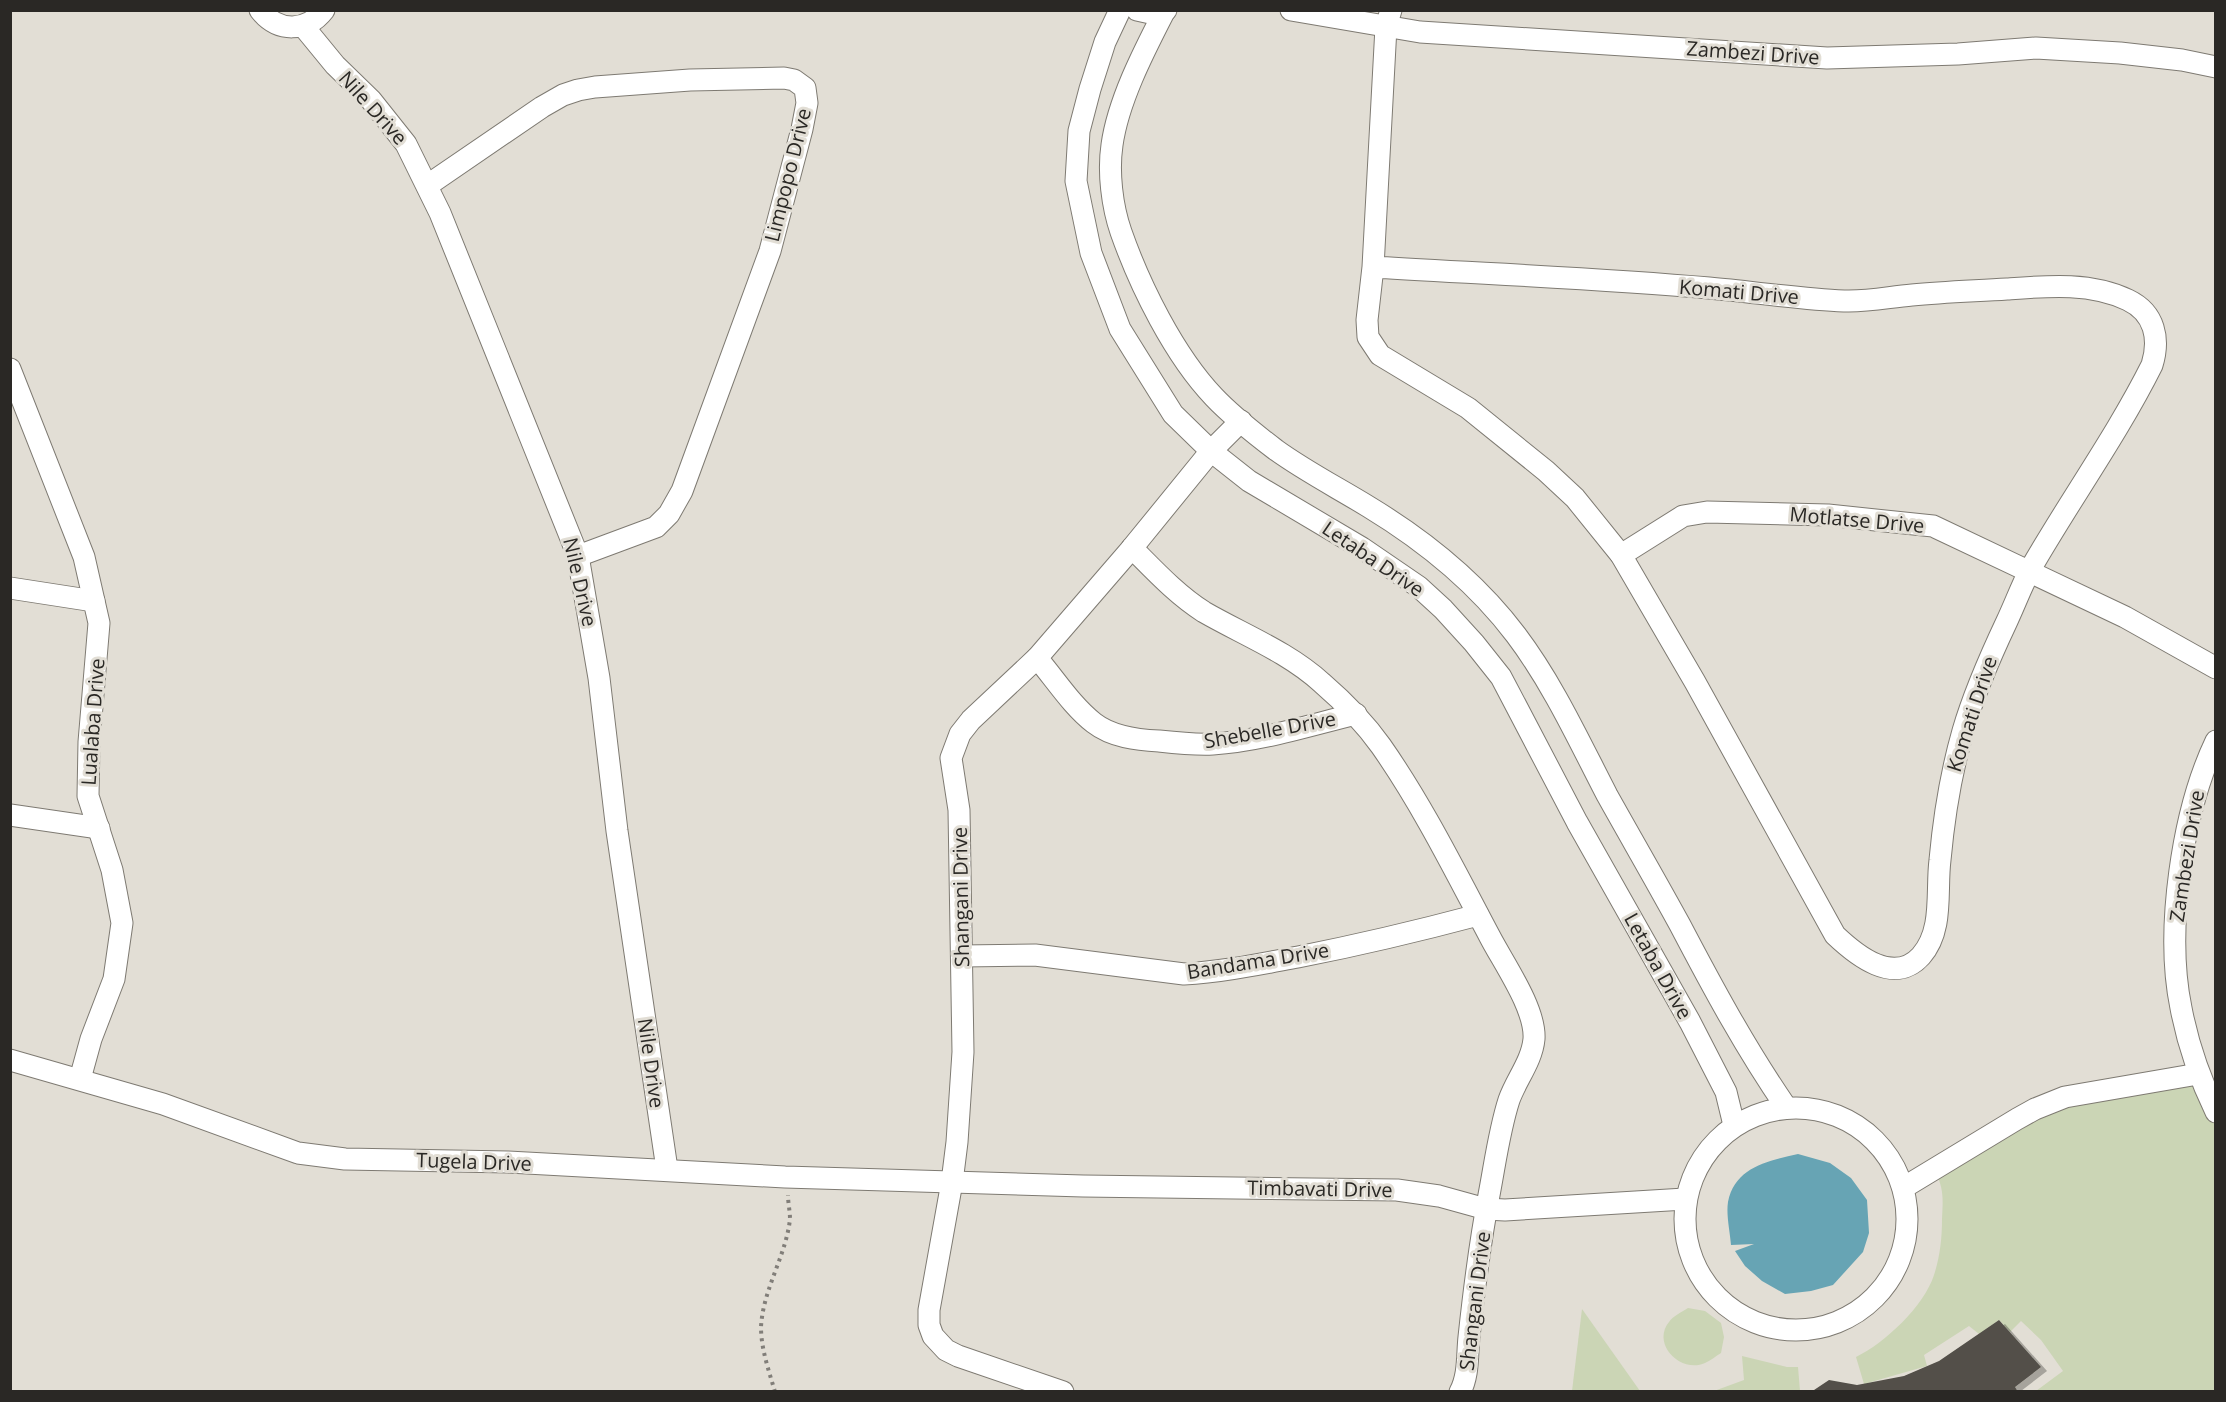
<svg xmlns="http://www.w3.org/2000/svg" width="2226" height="1402" font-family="'Open Sans',sans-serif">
	<defs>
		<filter id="shadow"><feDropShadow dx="6" dy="4" stdDeviation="0" flood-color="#0004"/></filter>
	</defs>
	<rect width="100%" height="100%" fill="#e2ded5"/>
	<g fill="#cbd5b5">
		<path d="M2198,1074L2215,1112V1391H2036L2063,1371L2041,1340L2021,1321L2010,1332L1999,1320L1979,1334L1969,1326L1924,1355L1927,1366L1864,1384L1856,1357C1885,1343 1924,1306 1934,1275C1940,1257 1942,1238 1942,1219C1943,1198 1944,1190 1935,1170L2035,1109Z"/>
		<path d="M1688,1308L1705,1311L1721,1323L1724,1337L1721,1353C1716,1356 1710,1361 1705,1363C1681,1374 1651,1344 1669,1322C1673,1316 1682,1312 1688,1308Z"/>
		<polygon points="1582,1309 1640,1391 1572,1391"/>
		<polygon points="1742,1356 1787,1367 1798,1367 1800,1391 1714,1391 1744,1380"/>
	</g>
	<path fill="#67a4b4" d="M1798,1154L1830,1163L1851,1178L1867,1200L1869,1233L1863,1252L1833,1285L1811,1291L1785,1294L1762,1281L1745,1266L1735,1251L1754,1244L1731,1245C1730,1232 1726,1215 1728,1202C1735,1167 1768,1161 1798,1154Z"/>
	<polygon fill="#524f48" filter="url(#shadow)" points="1999,1320 2041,1367 2015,1387 2018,1392 1811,1392 1829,1380 1857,1385 1904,1376 1939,1361"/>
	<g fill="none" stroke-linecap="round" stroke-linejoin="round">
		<g stroke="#7e7a72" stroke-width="23">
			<g id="street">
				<path d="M260,10C278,33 307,32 324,10"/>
				<polyline points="1120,10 1105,42 1090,89 1079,131 1076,181 1091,253 1120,329 1173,414 1211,451 1249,481 1362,548 1419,587 1443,609 1474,643 1501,677 1577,822 1690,1022 1726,1092 1734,1125"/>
				<polyline points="1137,10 1155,14 1166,10"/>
				<polyline points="1291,10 1420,32 1827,58 1958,54 2036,48 2120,53 2182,60 2216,67"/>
				<path d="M1164,12C1144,51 1118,101 1112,145C1108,172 1112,206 1121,232C1140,286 1174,355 1214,397C1232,416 1255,434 1276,450C1305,471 1338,488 1369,507C1425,541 1476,582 1516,635C1553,684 1579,741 1607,795C1631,838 1656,881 1680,925C1713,988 1746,1049 1786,1107"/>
				<polyline points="303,26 335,65 371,100 406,144 440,213 578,556 599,678 617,831 667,1169"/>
				<polyline points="428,185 542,107 563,95 578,90 595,87 690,80 784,78 794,80 805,88 807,103 802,129 770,251 682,491 669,514 656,527 578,556"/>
				<path d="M1373,267C1485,274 1597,278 1709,288C1754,292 1799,299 1844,301C1868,302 1889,297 1912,295C1944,292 1976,291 2007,289C2047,286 2091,282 2128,300C2155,313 2160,339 2152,365C2117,435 2070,500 2031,568C2022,585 2015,604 2007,621C1990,657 1974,693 1963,731C1951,773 1944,816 1940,860C1936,891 1944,930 1921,956C1894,986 1856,955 1835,935L1695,682L1621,555L1575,498L1546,471L1468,408L1380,355L1368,337L1367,320L1373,267L1386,27L1391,10"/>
				<polyline points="10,369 84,557 99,623 89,742 88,796 112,870 122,923 114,979 91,1039 80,1079"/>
				<path d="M1132,548C1154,570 1177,595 1204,612C1244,635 1288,652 1322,683C1344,702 1364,722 1381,746C1423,806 1456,873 1490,937C1504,964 1536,1009 1534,1039C1532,1061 1516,1080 1509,1100C1499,1131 1495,1164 1489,1195C1480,1242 1474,1290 1469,1337C1467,1355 1469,1375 1460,1392"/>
				<polyline points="1621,555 1683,516 1707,512 1828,515 1933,526 2125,617 2216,668"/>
				<polyline points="10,588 94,601"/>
				<path d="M1037,658C1055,679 1072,706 1094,723C1112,737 1137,740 1159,741C1177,743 1195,745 1213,744C1261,741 1310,725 1356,714"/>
				<path d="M2216,741C2182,812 2165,931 2181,1008C2188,1045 2200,1079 2216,1112"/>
				<polyline points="10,815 99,828"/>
				<path d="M962,956L1035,955L1184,974C1222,972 1260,964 1298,957C1359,945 1418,931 1478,915"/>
				<polyline points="10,1060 163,1104 298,1153 345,1159 508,1162 785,1177 1083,1186 1397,1190 1439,1196 1486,1209 1505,1210 1685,1199"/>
				<circle cx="1796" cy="1219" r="111"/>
				<polyline points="1903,1188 2017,1119 2035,1109 2065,1097 2198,1074"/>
				<polyline points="1063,1392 958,1356 946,1350 933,1336 929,1325 929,1310 952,1182 957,1142 963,1052 959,810 951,758 960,734 971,720 1037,658 1132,548 1211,451 1241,421"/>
			</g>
		</g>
		<path stroke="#817e79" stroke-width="4" stroke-dasharray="3 4.5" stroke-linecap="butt" d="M775,1392C769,1371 761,1349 761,1327C763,1289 786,1256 790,1219C790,1211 788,1203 788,1195"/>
		<use href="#street" stroke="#fff" stroke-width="21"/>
	</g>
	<g text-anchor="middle" stroke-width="6" stroke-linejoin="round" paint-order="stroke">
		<g font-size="20" fill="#2a2825" stroke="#e2ded5">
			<text transform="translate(1753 53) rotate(4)" y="7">Zambezi Drive</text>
			<text transform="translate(373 108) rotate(48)" y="7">Nile Drive</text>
			<text transform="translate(788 175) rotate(-76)" y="7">Limpopo Drive</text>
			<text transform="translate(1739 292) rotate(5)" y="7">Komati Drive</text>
			<text transform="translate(1857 520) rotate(5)" y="7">Motlatse Drive</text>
			<text transform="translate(1373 559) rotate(34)" y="7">Letaba Drive</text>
			<text transform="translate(580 582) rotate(77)" y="7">Nile Drive</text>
			<text transform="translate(1972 714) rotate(-72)" y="7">Komati Drive</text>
			<text transform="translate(93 722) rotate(-86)" y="7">Lualaba Drive</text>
			<text transform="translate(1270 730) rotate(-10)" y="7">Shebelle Drive</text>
			<text transform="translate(2187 856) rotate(-81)" y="7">Zambezi Drive</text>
			<text transform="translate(961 897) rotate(-91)" y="7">Shangani Drive</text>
			<text transform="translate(1258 961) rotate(-9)" y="7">Bandama Drive</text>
			<text transform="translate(1658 966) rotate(61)" y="7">Letaba Drive</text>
			<text transform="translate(651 1063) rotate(82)" y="7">Nile Drive</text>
			<text transform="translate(474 1162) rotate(2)" y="7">Tugela Drive</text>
			<text transform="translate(1320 1189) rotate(1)" y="7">Timbavati Drive</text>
			<text transform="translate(1475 1301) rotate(-83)" y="7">Shangani Drive</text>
		</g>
	</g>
	<rect width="2226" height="1402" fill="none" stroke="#2a2825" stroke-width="24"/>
</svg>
